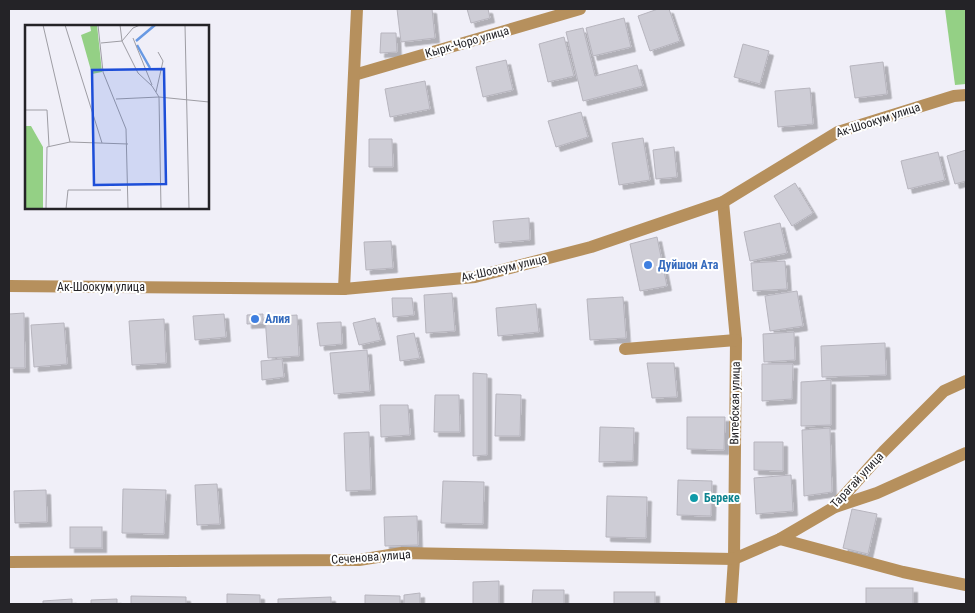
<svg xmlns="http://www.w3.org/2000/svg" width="975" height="613" font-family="'Roboto Condensed',sans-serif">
	<defs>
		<filter id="shadow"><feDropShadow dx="4.5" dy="4.5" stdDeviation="0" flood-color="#0004"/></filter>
	</defs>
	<rect width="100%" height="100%" fill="#f0eff8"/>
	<polygon fill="#94d085" points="945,9 966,9 966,84 955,85"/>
	<g fill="#cecdd6" stroke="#b7b5be" filter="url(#shadow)">
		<polygon points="397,9 432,9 435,38 401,42"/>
		<polygon points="467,9 488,9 490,18 471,23"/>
		<polygon points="658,9 669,9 680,41 650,51 638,16"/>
		<polygon points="624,18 631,47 593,56 586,28"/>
		<polygon points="583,28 595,76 637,65 643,86 583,101 566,32"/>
		<polygon points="381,33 396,33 397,52 380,53"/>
		<polygon points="564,37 574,76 548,82 539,44"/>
		<polygon points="743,44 769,51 760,84 734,77"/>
		<polygon points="506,60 513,90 483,97 476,67"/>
		<polygon points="883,62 887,94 855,98 850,66"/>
		<polygon points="425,81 430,109 390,117 385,89"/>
		<polygon points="810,88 813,124 778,127 775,91"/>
		<polygon points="581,112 588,137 556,147 548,121"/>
		<polygon points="643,138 650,180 619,185 612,143"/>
		<polygon points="369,139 392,139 393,167 369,167"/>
		<polygon points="674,147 677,177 656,179 653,150"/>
		<polygon points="966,150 966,181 955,184 947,156"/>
		<polygon points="938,152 945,180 908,189 901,161"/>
		<polygon points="795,183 813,213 792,226 774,196"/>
		<polygon points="529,218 530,240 495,243 493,221"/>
		<polygon points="780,223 787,253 750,261 744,232"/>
		<polygon points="657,237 667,286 640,291 630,244"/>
		<polygon points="391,241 393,268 366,270 364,242"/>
		<polygon points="785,261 787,289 753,291 751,263"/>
		<polygon points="797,291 803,326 770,331 765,296"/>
		<polygon points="452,293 455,331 426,333 424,295"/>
		<polygon points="623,297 626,338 590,340 587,299"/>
		<polygon points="392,298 412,298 414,315 393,317"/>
		<polygon points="536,304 539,332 498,336 496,308"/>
		<polygon points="24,313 25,368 9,368 9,314"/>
		<polygon points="224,314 226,337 195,340 193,316"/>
		<polygon points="263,314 263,323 247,324 247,315"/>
		<polygon points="297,315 299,356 268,358 265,317"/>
		<polygon points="375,318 381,340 359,345 353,323"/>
		<polygon points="164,319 166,363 132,365 129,321"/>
		<polygon points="341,322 342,344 320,346 317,323"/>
		<polygon points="64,323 67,364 34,367 31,325"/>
		<polygon points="794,332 795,360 764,362 763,334"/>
		<polygon points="414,333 420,358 400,361 397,336"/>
		<polygon points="885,343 886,375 822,377 821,346"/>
		<polygon points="367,350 370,391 334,394 330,353"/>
		<polygon points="282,359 284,377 262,380 261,361"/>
		<polygon points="647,363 674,363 677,397 652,398"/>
		<polygon points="762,364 793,364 792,399 762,401"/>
		<polygon points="473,373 487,374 487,455 473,456"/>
		<polygon points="831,380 831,425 801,426 801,382"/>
		<polygon points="496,394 521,395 520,436 495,436"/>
		<polygon points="435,395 459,395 460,432 434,432"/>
		<polygon points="380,405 408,405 410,435 381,437"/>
		<polygon points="687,417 725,417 724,450 687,449"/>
		<polygon points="600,427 634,428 633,461 599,462"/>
		<polygon points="830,428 832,492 804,496 802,430"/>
		<polygon points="369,432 371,490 346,491 344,433"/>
		<polygon points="754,442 783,442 783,471 754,470"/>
		<polygon points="791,475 793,511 756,514 754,478"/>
		<polygon points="678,480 712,481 711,516 677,515"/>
		<polygon points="443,481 484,482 483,524 441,523"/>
		<polygon points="217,484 220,524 197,525 195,485"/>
		<polygon points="123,489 166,490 164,534 122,533"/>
		<polygon points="46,490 47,522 15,523 14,491"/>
		<polygon points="607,496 647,497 646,538 606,537"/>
		<polygon points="852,509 877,514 868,554 843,548"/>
		<polygon points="417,516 418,545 385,546 384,517"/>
		<rect x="70" y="527" width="32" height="21"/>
		<polygon points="499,581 499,604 473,604 473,582"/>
		<rect x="866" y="588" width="47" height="16"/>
		<polygon points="533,590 564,590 564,604 532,604"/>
		<rect x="614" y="592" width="41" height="12"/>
		<polygon points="420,593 420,604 404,604 404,595"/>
		<polygon points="227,594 260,595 260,604 227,604"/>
		<polygon points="365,595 400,596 400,604 365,604"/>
		<polygon points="131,596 186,597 186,604 131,604"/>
		<polygon points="331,597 331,604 278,604 278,599"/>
		<polygon points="72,599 72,604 43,604 43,601"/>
		<polygon points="117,599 117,604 91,604 91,600"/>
	</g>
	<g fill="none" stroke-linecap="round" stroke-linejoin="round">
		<g stroke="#b6905d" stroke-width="12">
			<polyline points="354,75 580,9"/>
			<polyline points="723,202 736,340 734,559 731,604"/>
			<polyline points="9,286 344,289 475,277 591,247 723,202 838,132 954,96 966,95"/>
			<polyline points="344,289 357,9"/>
			<polyline points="625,349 736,340"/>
			<polyline points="835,507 877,493 966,453"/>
			<polyline points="780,539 903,572 966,585"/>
			<polyline points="9,562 359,560 402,553 734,559 780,539 833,508 884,451 944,391 966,381"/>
		</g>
	</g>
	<g fill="#3f7fe0" stroke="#fff" stroke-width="2">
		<circle cx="648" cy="265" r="5"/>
		<circle cx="255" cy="319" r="5"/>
	</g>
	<circle fill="#0f9aa8" stroke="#fff" stroke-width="2" cx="694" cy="498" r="5"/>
	<g text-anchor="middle" stroke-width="4" stroke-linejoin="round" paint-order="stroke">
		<g font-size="12" fill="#242327" stroke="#fff">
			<text transform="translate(467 42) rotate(-16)" y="4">Кырк-Чоро улица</text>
			<text transform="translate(878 120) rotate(-18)" y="4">Ак-Шоокум улица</text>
			<text transform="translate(504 268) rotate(-13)" y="4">Ак-Шоокум улица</text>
			<text x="101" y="291">Ак-Шоокум улица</text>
			<text transform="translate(735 403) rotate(-89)" y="4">Витебская улица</text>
			<text transform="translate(857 480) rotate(-47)" y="4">Тарагай улица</text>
			<text transform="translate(371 557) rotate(-4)" y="4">Сеченова улица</text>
		</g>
		<g font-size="12" font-weight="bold" fill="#366cbe" stroke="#fff" text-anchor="start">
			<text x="658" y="269">Дуйшон Ата</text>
			<text x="265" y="323">Алия</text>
		</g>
		<g font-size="12" font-weight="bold" fill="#0d838f" stroke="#fff" text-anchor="start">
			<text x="704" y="502">Береке</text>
		</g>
	</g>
	<g transform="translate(25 25)">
		<rect width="184" height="184" fill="#f0eff8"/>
		<path d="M65,0H72L77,47L67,49L56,10L66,6ZM0,101H6L18,122V184H0Z" fill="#94d085"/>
		<path fill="none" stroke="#6899e3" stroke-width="2.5" d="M111,16L130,0M112,20L125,43"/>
		<path fill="none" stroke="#9e9da4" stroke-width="1" d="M18,0L45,117M40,0L77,118M73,0L78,47L101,104L103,184M95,0L97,16L113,48L127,61L134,72L136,184M160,0L164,184M108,13L127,60M76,18L97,16L108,3L115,0M131,67L138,36L133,27M91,74L134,72L184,77M0,85H22L24,121M21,184L22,122L45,117L103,119M41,184L43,165H96"/>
		<path fill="#1d4ed8" fill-opacity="0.15" stroke="#1d4ed8" stroke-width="2.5" d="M139,44L141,159L69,160L67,45Z"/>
		<rect width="184" height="184" fill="none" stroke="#242327" stroke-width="2.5"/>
	</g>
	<rect width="975" height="613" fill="none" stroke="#242327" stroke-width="20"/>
</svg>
